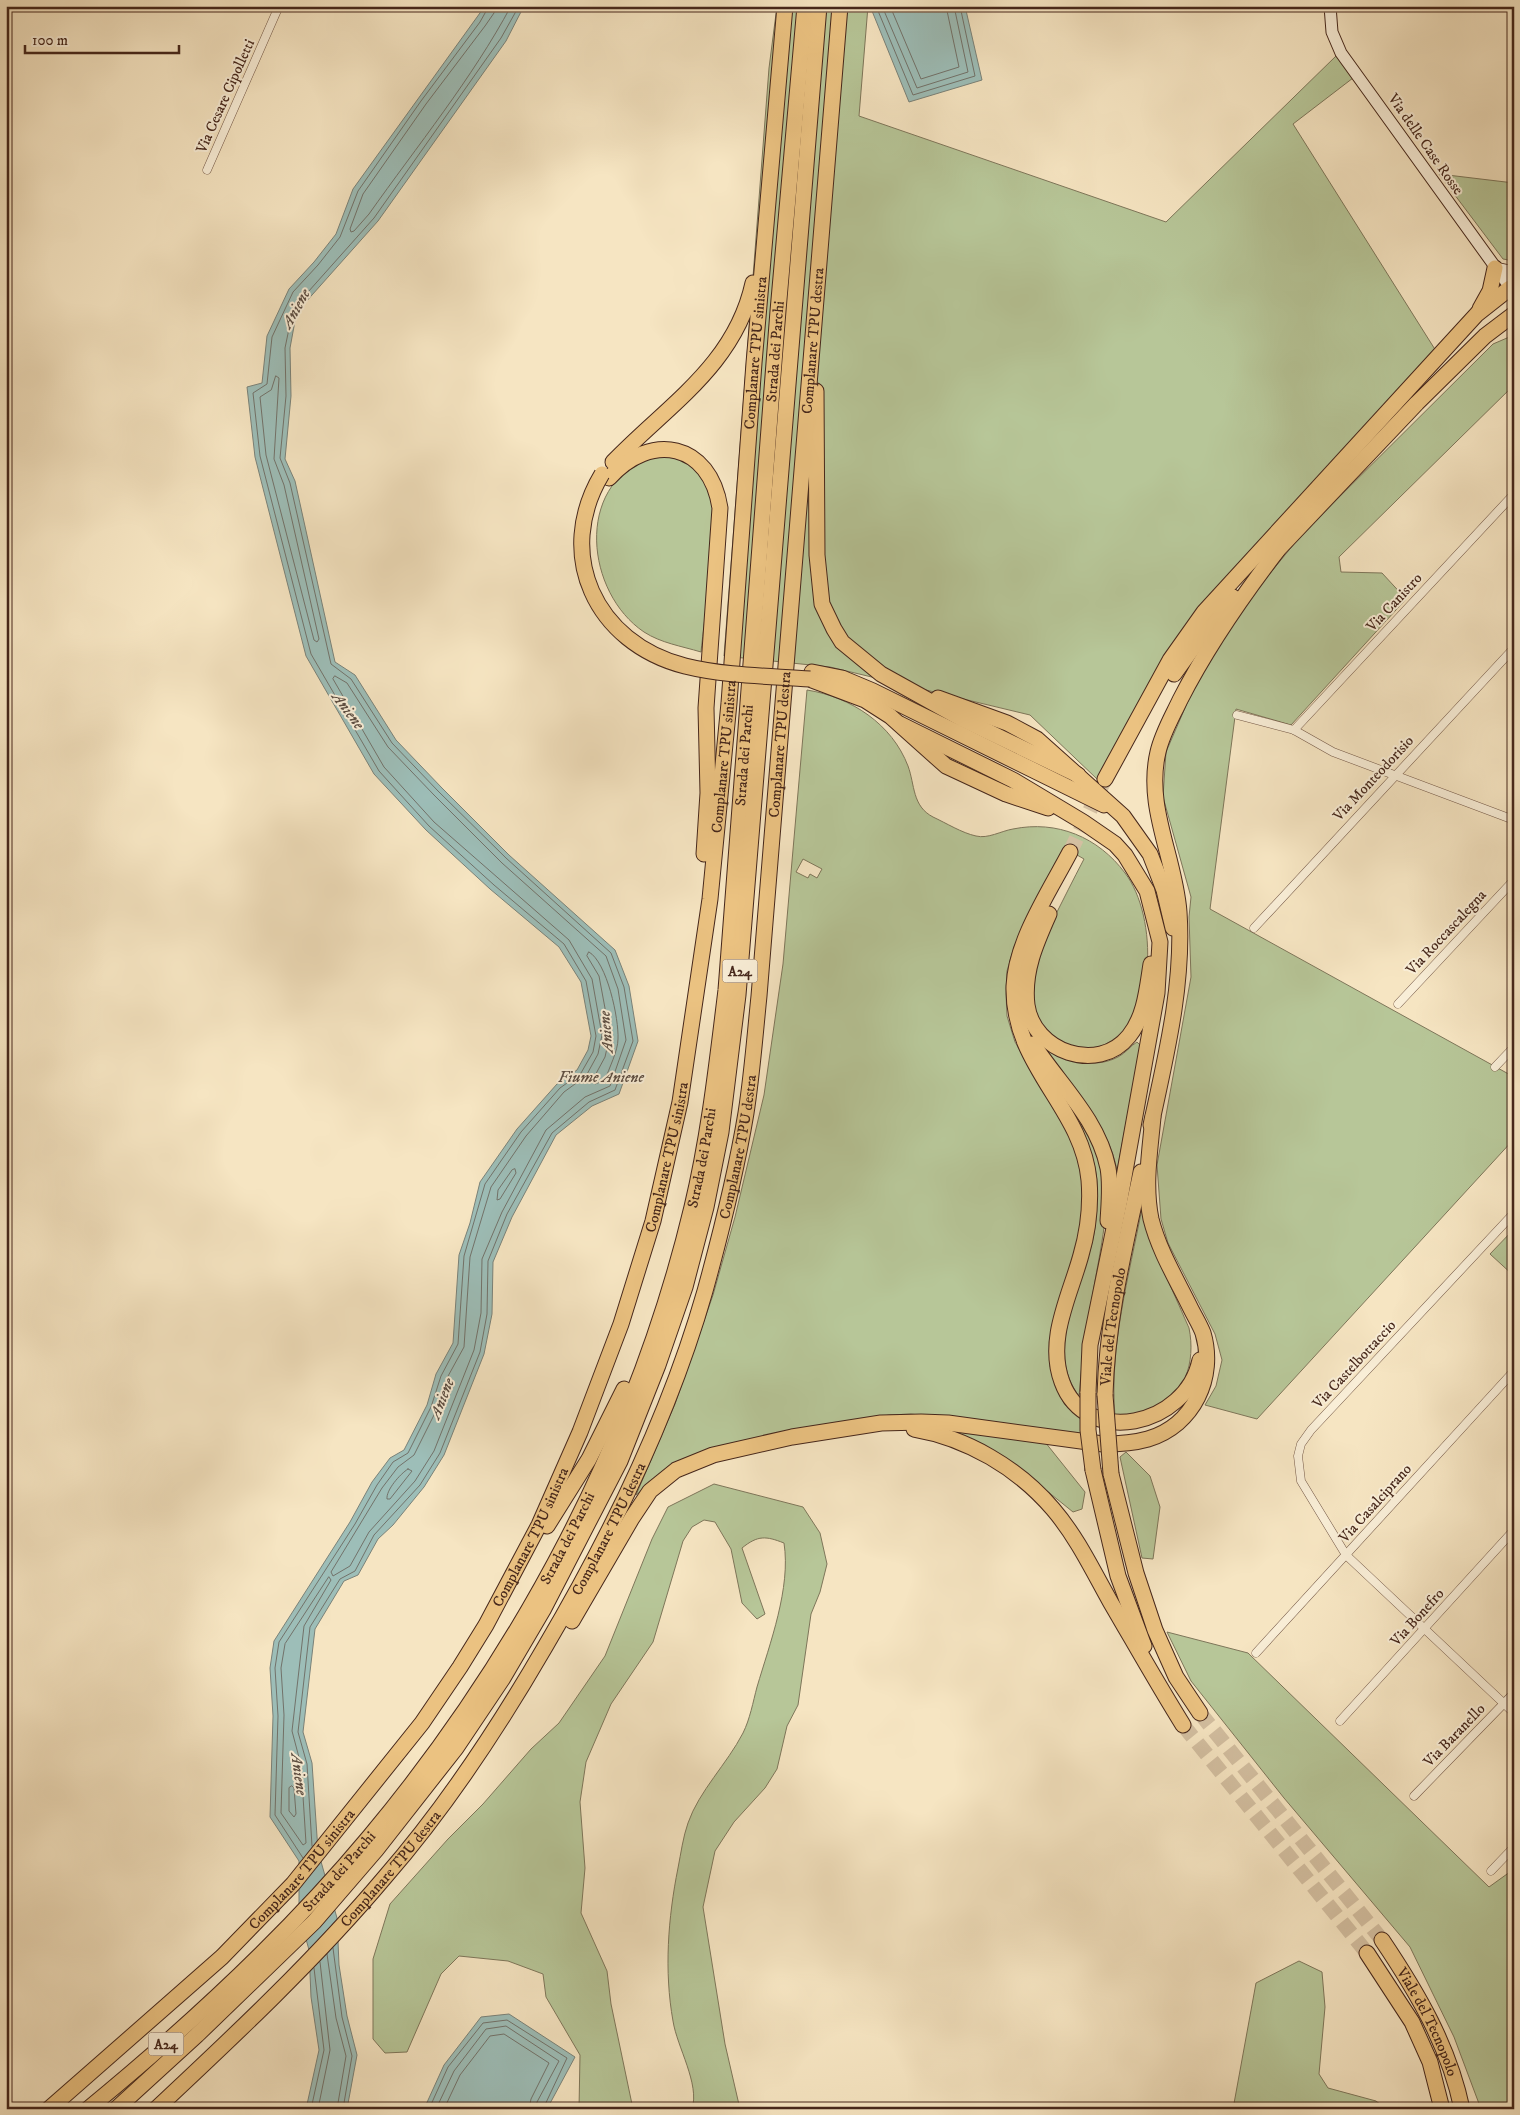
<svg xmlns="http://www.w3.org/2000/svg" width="1520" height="2115" font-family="'IM FELL DW Pica',serif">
	<rect width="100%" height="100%" fill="#f6e5c2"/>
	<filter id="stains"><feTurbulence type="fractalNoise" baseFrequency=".004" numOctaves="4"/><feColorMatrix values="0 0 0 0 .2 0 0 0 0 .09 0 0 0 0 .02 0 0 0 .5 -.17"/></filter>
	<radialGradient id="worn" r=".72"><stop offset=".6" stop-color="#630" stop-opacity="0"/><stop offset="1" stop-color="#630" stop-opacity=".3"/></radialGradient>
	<g fill="#b7c698" stroke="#7e765a" fill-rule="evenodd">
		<polygon points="777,6 868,6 859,116 1166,222 1336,56 1353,78 1293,124 1436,351 1166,657 1097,779 1030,715 830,667 724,656 769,68"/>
		<polygon points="1439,174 1514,183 1514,261 1503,259"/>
		<polygon points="1514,335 1514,385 1339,557 1341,572 1382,573 1406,599 1291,725 1236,709 1210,909 1514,1077 1514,1139 1257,1419 1205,1405 1216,1386 1222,1360 1215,1334 1168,1243 1161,1219 1157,1165 1191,977 1189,917 1191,897 1163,797 1166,752 1204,664 1240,610 1303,533 1493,344"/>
		<path d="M671,456C687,461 701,471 709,486C721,510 704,620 701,652C681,646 661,643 644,632C586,593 574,486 649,458C655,456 664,456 671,456Z"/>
		<path d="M807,690C851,697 892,724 908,766C915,785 912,806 933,817C946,823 962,833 976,836C988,839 1001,831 1013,829C1057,820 1098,837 1125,873C1158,916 1159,1024 1101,1046C1089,1051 1075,1049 1064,1043C1059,1040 1049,1037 1046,1033C1028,1013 1030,974 1038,951C1041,940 1048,930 1053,920C1063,900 1073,880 1084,859L1065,848L1014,947L1007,971L1006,994L1007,1016L1015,1042L1072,1140L1084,1183L1082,1229L1050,1366L1059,1394L1065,1405L1080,1416L1082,1436L911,1414L889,1415L712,1448L675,1463L636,1495L675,1404L713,1295L735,1217L764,1095L783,964ZM803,859L822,869L817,878L810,874L808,878L796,872Z"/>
		<path d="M1137,1042L1141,1046L1140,1049L1117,1171C1109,1124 1070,1085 1042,1047C1065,1060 1093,1070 1118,1057C1126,1053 1130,1046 1137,1042Z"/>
		<path d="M1059,1087C1075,1112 1095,1137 1103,1166C1112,1203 1100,1250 1094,1287C1087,1323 1082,1359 1079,1396C1044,1351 1082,1287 1093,1239C1097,1221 1097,1201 1097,1182C1095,1149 1073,1116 1059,1087Z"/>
		<path d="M1142,1208L1155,1251L1189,1328C1196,1362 1185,1398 1150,1412C1140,1416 1126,1415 1115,1416C1109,1347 1129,1276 1142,1208Z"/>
		<polygon points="1514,1229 1514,1276 1490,1254"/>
		<polygon points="940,1427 1045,1442 1085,1492 1082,1509 1073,1512 1026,1474"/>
		<polygon points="1126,1452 1150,1476 1160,1507 1153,1559 1142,1558 1120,1457"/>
		<path d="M714,1484L803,1507L820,1533L827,1564L820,1592L811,1614L798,1705L787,1726L777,1769L765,1788L734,1822L715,1851L703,1907L725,2044L740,2109H692C700,2084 677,2047 673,2021C664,1971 668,1918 678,1868C681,1853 683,1837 688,1823C699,1791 727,1764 743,1733C750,1719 753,1702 757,1687C770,1643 791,1588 784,1543C766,1536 758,1535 742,1548L765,1614L757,1619L742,1603L731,1549L715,1522L704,1520L692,1527L683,1541L653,1642L611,1704L586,1762L580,1802L585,1868L581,1913L607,1971L611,2004L633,2109H579L580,2055L546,1997L543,1974L508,1961L459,1956L441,1974L407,2052L385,2053L373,2039V1959L390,1904L448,1839L483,1804L531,1749L559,1723L605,1656L652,1539L668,1507Z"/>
		<polygon points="1167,1632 1248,1653 1489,1887 1514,1869 1514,2109 1481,2109 1454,2037 1410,1947 1284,1798 1191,1681"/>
		<polygon points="1299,1961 1322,1972 1325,2007 1319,2074 1328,2088 1376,2101 1386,2109 1233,2109 1256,1983"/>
	</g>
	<g fill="#9dbeb8" stroke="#7a8279">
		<polygon points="485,6 524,6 506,41 378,221 304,304 295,321 290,348 291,396 285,459 295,481 335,662 355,675 396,740 442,788 509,855 615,950 629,986 638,1041 619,1094 592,1106 556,1135 512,1217 493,1262 492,1314 484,1354 444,1455 424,1487 393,1525 378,1539 358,1575 344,1581 315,1629 303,1732 312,1763 318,1851 337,1918 339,1965 347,2016 357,2055 347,2109 306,2109 319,2050 311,1997 309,1950 299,1913 299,1861 270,1817 273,1716 270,1668 274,1641 350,1522 372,1482 390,1458 404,1450 427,1405 436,1374 453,1343 459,1255 470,1223 480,1182 517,1129 557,1084 577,1070 588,1050 591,1036 581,982 559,947 490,889 426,830 374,774 306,656 255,457 247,387 262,383 267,336 289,289 314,262 336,234 353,189"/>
		<polygon points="965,6 982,80 909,102 870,6"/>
		<polygon points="509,2014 575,2057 547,2109 424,2109 444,2065 481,2017"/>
	</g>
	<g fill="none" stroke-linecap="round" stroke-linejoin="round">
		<g stroke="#72726a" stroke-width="1">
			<path d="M495,6L494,13L485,26L426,104L363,194L350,229L351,232L354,231L369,214C417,146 472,79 511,6"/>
			<polyline points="876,6 913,95 975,76 960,6"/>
			<polyline points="882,6 917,88 968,72 954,6"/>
			<polyline points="890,6 921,79 959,67 946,6"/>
			<polygon points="276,376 279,378 274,459 284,485 319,639 317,642 314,640 266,455 260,397 271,390"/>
			<polygon points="335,676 347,683 388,747 434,795 502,863 606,956 618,989 626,1040 610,1086 585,1097 546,1130 502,1212 482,1259 481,1313 474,1350 434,1451 415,1481 369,1532 350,1566 333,1576 331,1572 382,1488 398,1467 414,1455 437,1409 447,1378 464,1347 470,1257 491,1187 526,1136 564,1092 586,1076 598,1054 602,1035 592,979 569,940 434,822 384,767 333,679"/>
			<path d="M589,952C607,962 619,1019 618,1039C618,1051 609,1068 605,1080L595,1084L592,1081L605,1057L610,1035L599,976L587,956Z"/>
			<polygon points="515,1169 516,1173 500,1199 497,1200 498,1190 512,1170"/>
			<path d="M408,1469L412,1471L390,1499H387C386,1490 400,1474 408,1469Z"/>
			<polygon points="329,1577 331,1580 304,1626 292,1731 301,1765 306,1843 303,1845 281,1813 284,1715 281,1668 285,1644"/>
			<polygon points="292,1786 294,1788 296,1814 294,1817 289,1811 289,1788"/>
			<polyline points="312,1846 307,1764 298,1732 310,1627 340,1579 355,1571 374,1535 420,1485 440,1453 480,1352 487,1314 488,1261 507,1214 552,1133 589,1102 615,1090 633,1041 624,987 611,953 506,858 438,791 392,743 351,679 331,664 290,483 280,458 286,396 285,348 291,319 300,301 374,218 501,38 519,6"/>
			<polyline points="303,1858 275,1815 278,1716 275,1668 279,1642 355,1524 377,1485 393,1462 408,1453 431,1407 441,1376 458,1344 464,1256 485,1184 521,1132 560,1088 581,1073 593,1052 596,1036 586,981 564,944 494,885 429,826 379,771 311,654 260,456 253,393 267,384 272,337 293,292 318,265 340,237 358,191 421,101 480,22 489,6"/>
			<polyline points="333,1948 342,2017 352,2056 343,2109"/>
			<polyline points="327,1954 336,2018 346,2056 337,2109"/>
			<polyline points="311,2109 324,2050 314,1968"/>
			<polyline points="318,2109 330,2050 320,1962"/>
			<polyline points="429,2109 448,2067 483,2023 507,2020 567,2058 543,2109"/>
			<polyline points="436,2109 454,2071 486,2029 506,2026 559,2061 537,2102 536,2109"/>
			<polyline points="444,2109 460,2075 490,2036 504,2034 549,2063 531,2099 529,2109"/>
		</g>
		<g stroke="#d3bfa1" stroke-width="15" stroke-dasharray="15 8" stroke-linecap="butt">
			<polyline points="1070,852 1105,779"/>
			<polyline points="1200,1713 1382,1940"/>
			<polyline points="1183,1725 1367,1953"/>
		</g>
		<g stroke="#725645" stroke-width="9">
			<g id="street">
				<polyline points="207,170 279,6"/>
				<polyline points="1237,715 1294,730 1333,752 1514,820"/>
				<polyline points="1294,730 1514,494"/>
				<polyline points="1254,928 1514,648"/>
				<polyline points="1398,1004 1514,880"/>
				<polyline points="1495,1067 1514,1047"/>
				<polyline points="1514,1213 1311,1430 1301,1444 1298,1456 1301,1481 1346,1555 1514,1713"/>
				<polyline points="1256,1653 1514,1371"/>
				<polyline points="1340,1721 1514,1530"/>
				<polyline points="1414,1796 1514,1693"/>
				<polyline points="1491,1871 1514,1847"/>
			</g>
		</g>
		<g stroke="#46271b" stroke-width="13">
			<g id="secondary">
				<polyline points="1330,6 1332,32 1341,53 1514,293"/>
				<polyline points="1495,268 1514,272"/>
			</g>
		</g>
		<g stroke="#46271b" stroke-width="17">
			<g id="highway">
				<polyline points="1480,309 1490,291 1495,268"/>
				<polyline points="816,391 817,555 822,604 834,629 842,642 881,674 962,719 1078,775"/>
				<path d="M613,462C668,405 735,365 753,283"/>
				<path d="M609,478C651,431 710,443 720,508L706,708L708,793L704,854"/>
				<polyline points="1270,558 1417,403 1485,336 1514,314"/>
				<polyline points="812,672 842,678 873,691 1104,805"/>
				<polyline points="1174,674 1215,617 1233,597"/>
				<polyline points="812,680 865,700 890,716 946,766 1006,794 1048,808"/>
				<polyline points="938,698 1007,723 1037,739 1123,816 1150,854 1164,890 1173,928"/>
				<polyline points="900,724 1013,780 1083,822 1115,844 1125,855 1147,891 1160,942 1157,993 1120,1199 1090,1345 1088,1393"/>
				<polyline points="1105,779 1170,660 1204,612 1477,314 1510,288"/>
				<path d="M1070,852C1049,892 1016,941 1014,986C1012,1067 1082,1106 1089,1180C1091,1205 1088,1231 1081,1255C1070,1296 1046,1339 1062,1382C1086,1448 1186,1427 1200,1360"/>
				<path d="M1049,914C1036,943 1023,972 1027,1005C1033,1051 1098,1075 1129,1036C1145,1016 1147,989 1151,964"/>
				<path d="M1033,1044C1059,1084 1098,1119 1108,1168C1111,1185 1109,1204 1108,1221"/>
				<path d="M1151,1125C1166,1056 1184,983 1179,912C1175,857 1145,807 1158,752C1162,734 1172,717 1180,700C1207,647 1241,598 1277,551"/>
				<path id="s1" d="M1105,1395C1107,1318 1125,1247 1141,1172"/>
				<path d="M914,1429C967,1438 1018,1468 1053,1509C1077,1537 1093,1571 1111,1603C1135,1644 1158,1685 1183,1725"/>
				<polyline points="1093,1470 1118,1576 1144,1646"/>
				<polyline points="1111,1474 1136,1573 1155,1630 1176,1677 1200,1713"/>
				<polyline points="547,1526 589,1459 624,1389"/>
				<path d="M572,1621L632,1518L650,1491L676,1470L713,1455L792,1437L881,1423L921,1422L948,1423L1103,1444C1119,1444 1134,1443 1148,1439C1194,1425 1216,1377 1203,1333C1200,1325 1195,1317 1191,1309C1177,1280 1159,1251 1151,1219C1144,1185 1150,1151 1153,1117"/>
				<path id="s2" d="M1382,1940C1417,1992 1449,2046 1462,2109"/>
				<polyline points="1367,1953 1412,2022 1430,2062 1442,2109"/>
				<path id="s3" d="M49,2109L222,1957L293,1884L422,1723L460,1667L486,1625L539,1525L580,1432L621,1324L653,1221L680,1102L710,899L729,703L754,363L785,6"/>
				<path id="s4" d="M88,2109C189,2026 286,1937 370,1836C521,1655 637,1437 692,1207C709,1136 717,1063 726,990L778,311L805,6"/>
				<polyline points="116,2109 197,2035 314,1922 376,1850 456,1748 503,1678 543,1610 620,1461 658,1365 685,1287 706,1207 721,1132 738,995 819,6"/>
				<path id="s5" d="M156,2109C235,2035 315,1960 385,1877C447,1806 498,1728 545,1647C611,1535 669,1417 705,1291C721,1233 736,1173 746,1113C752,1075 755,1035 759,996L840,6"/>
			</g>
		</g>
		<use href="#street" stroke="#f9eed7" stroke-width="8"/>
		<use href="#secondary" stroke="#f9eed7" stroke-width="11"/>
		<use href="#highway" stroke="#ebc281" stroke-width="15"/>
		<g stroke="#46271b" stroke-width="17" stroke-linecap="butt">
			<g id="highway-bridge">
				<path d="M602,474C554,554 595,643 685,666C725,676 769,676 810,679"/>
				<polyline points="1088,1393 1088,1430 1093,1470"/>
				<polyline points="1105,1395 1111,1474"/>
			</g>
		</g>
		<use href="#highway-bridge" stroke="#ebc281" stroke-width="15"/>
	</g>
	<g text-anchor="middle" stroke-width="4" stroke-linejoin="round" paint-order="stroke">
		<g fill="#f9eed7" stroke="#7c6353" stroke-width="1">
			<rect x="722.5" y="959.5" width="35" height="23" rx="4"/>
			<rect x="148.5" y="2032.5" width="35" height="23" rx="4"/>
		</g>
		<g font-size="14" font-weight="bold" fill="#46271b">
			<text x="740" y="976">A24</text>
			<text x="166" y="2049">A24</text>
		</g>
		<g font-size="15" fill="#46271b" stroke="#f9eed7">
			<text transform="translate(225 96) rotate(-66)" y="5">Via Cesare Cipolletti</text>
			<text transform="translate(1426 144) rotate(55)" y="5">Via delle Case Rosse</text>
			<text dy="5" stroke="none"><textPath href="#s5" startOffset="1956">Complanare TPU destra</textPath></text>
			<text dy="5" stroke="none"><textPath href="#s4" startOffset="1966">Strada dei Parchi</textPath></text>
			<text dy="5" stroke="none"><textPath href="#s3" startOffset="1969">Complanare TPU sinistra</textPath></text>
			<text transform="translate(1394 602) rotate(-47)" y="5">Via Canistro</text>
			<text dy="5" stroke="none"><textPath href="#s5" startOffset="1551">Complanare TPU destra</textPath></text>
			<text dy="5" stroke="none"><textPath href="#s4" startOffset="1561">Strada dei Parchi</textPath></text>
			<text dy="5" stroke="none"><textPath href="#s3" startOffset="1564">Complanare TPU sinistra</textPath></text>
			<text transform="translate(1373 778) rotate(-47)" y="5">Via Monteodorisio</text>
			<text transform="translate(1446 932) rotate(-47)" y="5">Via Roccascalegna</text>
			<text dy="5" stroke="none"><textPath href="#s5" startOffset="1146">Complanare TPU destra</textPath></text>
			<text dy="5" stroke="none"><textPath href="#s3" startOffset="1159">Complanare TPU sinistra</textPath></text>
			<text dy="5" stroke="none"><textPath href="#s4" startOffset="1156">Strada dei Parchi</textPath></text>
			<text dy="5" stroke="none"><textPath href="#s1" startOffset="69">Viale del Tecnopolo</textPath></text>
			<text transform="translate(1354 1364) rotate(-47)" y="5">Via Castelbottaccio</text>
			<text transform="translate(1375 1503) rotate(-48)" y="5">Via Casalciprano</text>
			<text dy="5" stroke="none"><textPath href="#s5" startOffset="741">Complanare TPU destra</textPath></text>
			<text dy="5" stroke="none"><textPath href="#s3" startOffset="754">Complanare TPU sinistra</textPath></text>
			<text dy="5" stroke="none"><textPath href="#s4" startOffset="751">Strada dei Parchi</textPath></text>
			<text transform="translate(1417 1617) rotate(-48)" y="5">Via Bonefro</text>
			<text transform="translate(1454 1735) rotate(-46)" y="5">Via Baranello</text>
			<text dy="5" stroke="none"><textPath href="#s5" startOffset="336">Complanare TPU destra</textPath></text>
			<text dy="5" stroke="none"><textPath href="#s3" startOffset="349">Complanare TPU sinistra</textPath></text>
			<text dy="5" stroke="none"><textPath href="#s4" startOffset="346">Strada dei Parchi</textPath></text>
			<text dy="5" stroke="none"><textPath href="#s2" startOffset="94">Viale del Tecnopolo</textPath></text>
		</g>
		<g font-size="16" font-style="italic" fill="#5c4d42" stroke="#f9eed7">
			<text transform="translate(295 308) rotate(-61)" y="6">Aniene</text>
			<text transform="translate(349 710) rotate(53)" y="6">Aniene</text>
			<text transform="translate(605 1032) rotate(-95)" y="6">Aniene</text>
			<text x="601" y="1082">Fiume Aniene</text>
			<text transform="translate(441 1398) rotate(-69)" y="6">Aniene</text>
			<text transform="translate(300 1774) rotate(82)" y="6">Aniene</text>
		</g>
	</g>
	<rect width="1520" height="2115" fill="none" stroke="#f6e5c2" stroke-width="25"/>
	<rect x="8" y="8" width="1505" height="2100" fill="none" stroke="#46271b" stroke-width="2.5"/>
	<rect x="12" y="12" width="1495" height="2090" fill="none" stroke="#46271b"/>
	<path d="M25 45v8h154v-8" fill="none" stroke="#46271b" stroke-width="2.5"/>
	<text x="32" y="45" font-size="15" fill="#46271b" stroke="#f9eed7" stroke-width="4" paint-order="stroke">100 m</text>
	<rect width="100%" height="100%" filter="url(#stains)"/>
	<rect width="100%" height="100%" fill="url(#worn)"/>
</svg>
